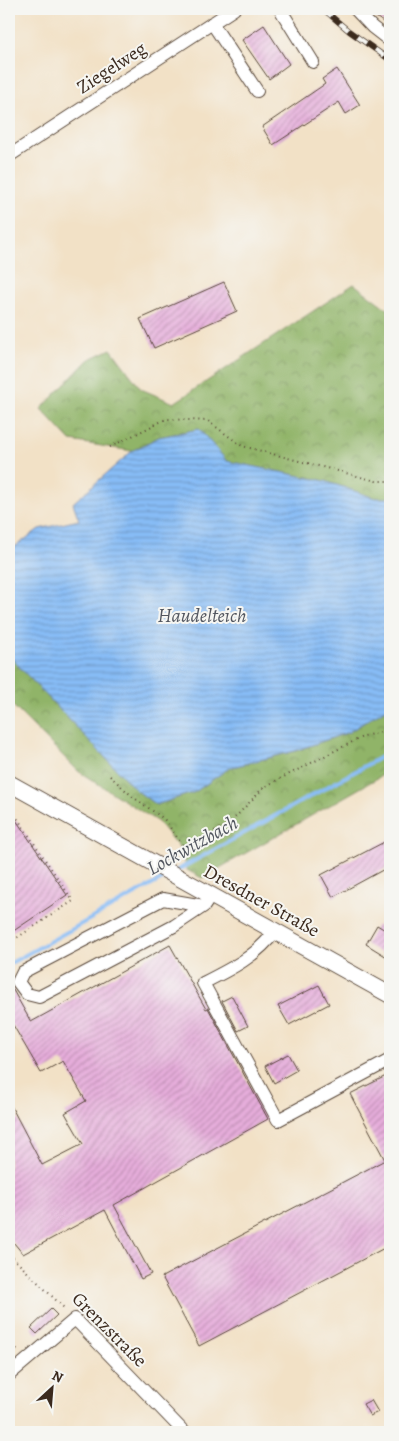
<svg xmlns="http://www.w3.org/2000/svg" width="399" height="1441" font-family="Alegreya,serif">
	<defs>
		<pattern id="forest-crowns" width="20" height="18" patternUnits="userSpaceOnUse" patternTransform="scale(1.25)"><rect width="20" height="18" fill="#90b468"/><path d="M2 6a3 3 0 1 1 6 0M12 15a3 3 0 1 1 6 0" fill="none" stroke="#779355"/></pattern>
		<pattern id="water-rules" width="6" height="5" patternUnits="userSpaceOnUse" patternTransform="scale(1.25)"><rect width="6" height="5" fill="#87bcf6"/><path d="M0 2.5h6" fill="none" stroke="#7099c7"/></pattern>
		<pattern id="building-hatch" width="6" height="6" patternUnits="userSpaceOnUse" patternTransform="scale(1.25)"><rect width="6" height="6" fill="#e6addb"/><path d="M-1 1l2-2M0 6l6-6M5 7l2-2" fill="none" stroke="#bc8db1"/></pattern>
	</defs>
	<rect width="100%" height="100%" fill="#f6f6f2"/>
	<filter id="ink" filterUnits="userSpaceOnUse"><feTurbulence type="fractalNoise" baseFrequency=".02" numOctaves="2"/><feDisplacementMap in="SourceGraphic" scale="10" xChannelSelector="R" yChannelSelector="G"/><feConvolveMatrix kernelMatrix="1 2 1 2 8 2 1 2 1" color-interpolation-filters="sRGB"/></filter>
	<filter id="wash" filterUnits="userSpaceOnUse"><feTurbulence type="fractalNoise" baseFrequency=".0096" numOctaves="4" result="noise"/><feDisplacementMap in="SourceGraphic" scale="20" xChannelSelector="R" yChannelSelector="G"/><feGaussianBlur stdDeviation="1.12" result="paint"/><feColorMatrix in="noise" values="0 0 0 0 0 0 0 0 0 0 0 0 0 0 0 0 0 1.4 0 .05"/><feComposite in="paint" operator="in"/></filter>
	<g filter="url(#wash)">
		<rect width="100%" height="100%" fill="#f2e1c6"/>
		<g fill="url(#forest-crowns)" stroke="#666f43">
			<polygon points="354,284 390,311 390,498 375,498 325,481 226,461 199,429 159,437 132,451 71,441 41,409 88,360 111,349 141,389 174,403"/>
			<polygon points="9,656 136,790 156,805 195,792 229,768 295,751 349,732 390,706 390,771 202,878 187,870 180,849 158,822 78,771 9,702"/>
		</g>
		<polygon fill="url(#water-rules)" stroke="#61738a" points="199,429 227,461 325,481 375,498 390,498 390,706 349,732 295,751 229,768 195,792 156,805 136,790 9,656 9,551 39,529 79,520 73,503 132,451 159,437"/>
		<g fill="none" stroke-linecap="round" stroke-linejoin="round">
			<g stroke="#87bcf6" stroke-width="4">
				<polyline points="176,871 390,752"/>
				<polyline points="9,964 168,876"/>
			</g>
		</g>
		<g id="blocks">
			<g fill="url(#building-hatch)">
				<polygon points="382,9 390,9 390,27 376,17"/>
				<polygon points="264,25 289,64 269,79 242,40"/>
				<polygon points="337,69 360,105 346,114 339,102 273,145 262,127 325,84 322,79"/>
				<polygon points="224,282 237,311 154,348 140,319"/>
				<polygon points="16,820 67,895 9,934 9,825"/>
				<polygon points="390,839 390,866 333,897 321,875"/>
				<polygon points="377,925 390,933 390,952 387,957 366,944"/>
				<polygon points="170,945 206,1009 208,1008 268,1119 114,1205 151,1274 141,1279 105,1210 23,1254 9,1237 9,1102 42,1165 83,1144 65,1113 86,1101 63,1061 41,1073 13,1025 9,1028 9,983 31,1022"/>
				<polygon points="319,985 329,1004 289,1025 278,1006"/>
				<polygon points="232,996 248,1026 238,1031 222,1001"/>
				<polygon points="288,1054 297,1070 274,1083 265,1066"/>
				<polygon points="390,1074 390,1245 199,1346 162,1277 385,1160 350,1094"/>
				<polygon points="51,1309 57,1315 37,1334 31,1328"/>
				<polygon points="371,1400 378,1412 370,1416 363,1404"/>
			</g>
		</g>
	</g>
	<g filter="url(#ink)">
		<use href="#blocks" fill-opacity="0" stroke="#564537" stroke-width="1"/>
		<g fill="none" stroke-linecap="round" stroke-linejoin="round">
			<g stroke="#564537" stroke-width="14">
				<g id="minor">
					<polyline points="280,9 313,62"/>
					<polyline points="355,9 372,27 390,41"/>
					<polyline points="212,23 257,91"/>
					<polyline points="9,156 234,9"/>
					<polyline points="204,906 163,899 23,972 18,982 27,994 39,997 174,926 204,906 212,894"/>
					<path d="M276,930C257,956 231,969 203,983L278,1120L390,1060"/>
					<polyline points="9,1375 75,1319 184,1432"/>
				</g>
			</g>
			<g stroke="#564537" stroke-width="18">
				<polyline id="major" points="9,783 390,995"/>
			</g>
			<g stroke="#564537" stroke-width="2" stroke-dasharray="1 4" stroke-linecap="butt">
				<polyline points="110,447 166,419 208,421 242,446 376,481 390,481"/>
				<polyline points="110,776 133,797 164,819 184,847"/>
				<polyline points="172,857 180,849 230,823 264,787 364,736 390,730"/>
				<polyline points="9,943 73,901 11,809"/>
				<polyline points="9,1254 66,1310"/>
				<polyline points="9,1342 18,1350"/>
			</g>
			<use href="#minor" stroke="#fff" stroke-width="12"/>
			<use href="#major" stroke="#fff" stroke-width="16"/>
			<g stroke="#3b2a1e" stroke-width="5.5">
				<polyline id="rail" points="323,9 349,31 390,60"/>
			</g>
			<use href="#rail" stroke="#f6f6f2" stroke-width="4" stroke-dasharray="11" stroke-linecap="butt"/>
		</g>
	</g>
	<g text-anchor="middle" stroke-width="4" stroke-linejoin="round" paint-order="stroke">
		<g font-size="19" fill="#3b2a1e" stroke="#f6f6f2">
			<text transform="translate(111 67) rotate(-33)" y="7">Ziegelweg</text>
			<text transform="translate(262 900) rotate(29)" y="7">Dresdner Straße</text>
			<text transform="translate(110 1329) rotate(45)" y="7">Grenzstraße</text>
		</g>
		<g font-size="20" font-style="italic" fill="#52565f" stroke="#f6f6f2">
			<text x="202" y="622">Haudelteich</text>
			<text transform="translate(192 845) rotate(-29)" y="7">Lockwitzbach</text>
		</g>
	</g>
	<rect width="399" height="1441" fill="none" stroke="#f6f6f2" stroke-width="30"/>
	<g transform="translate(52 1388) rotate(26)" stroke="#f6f6f2" stroke-width="4" paint-order="stroke">
	<path d="M0-4L9 19L0 12L-9 19Z" fill="#3b2a1e"/>
	<text y="-8" font-size="14" font-weight="bold" text-anchor="middle" fill="#3b2a1e">N</text>
	</g>
</svg>
